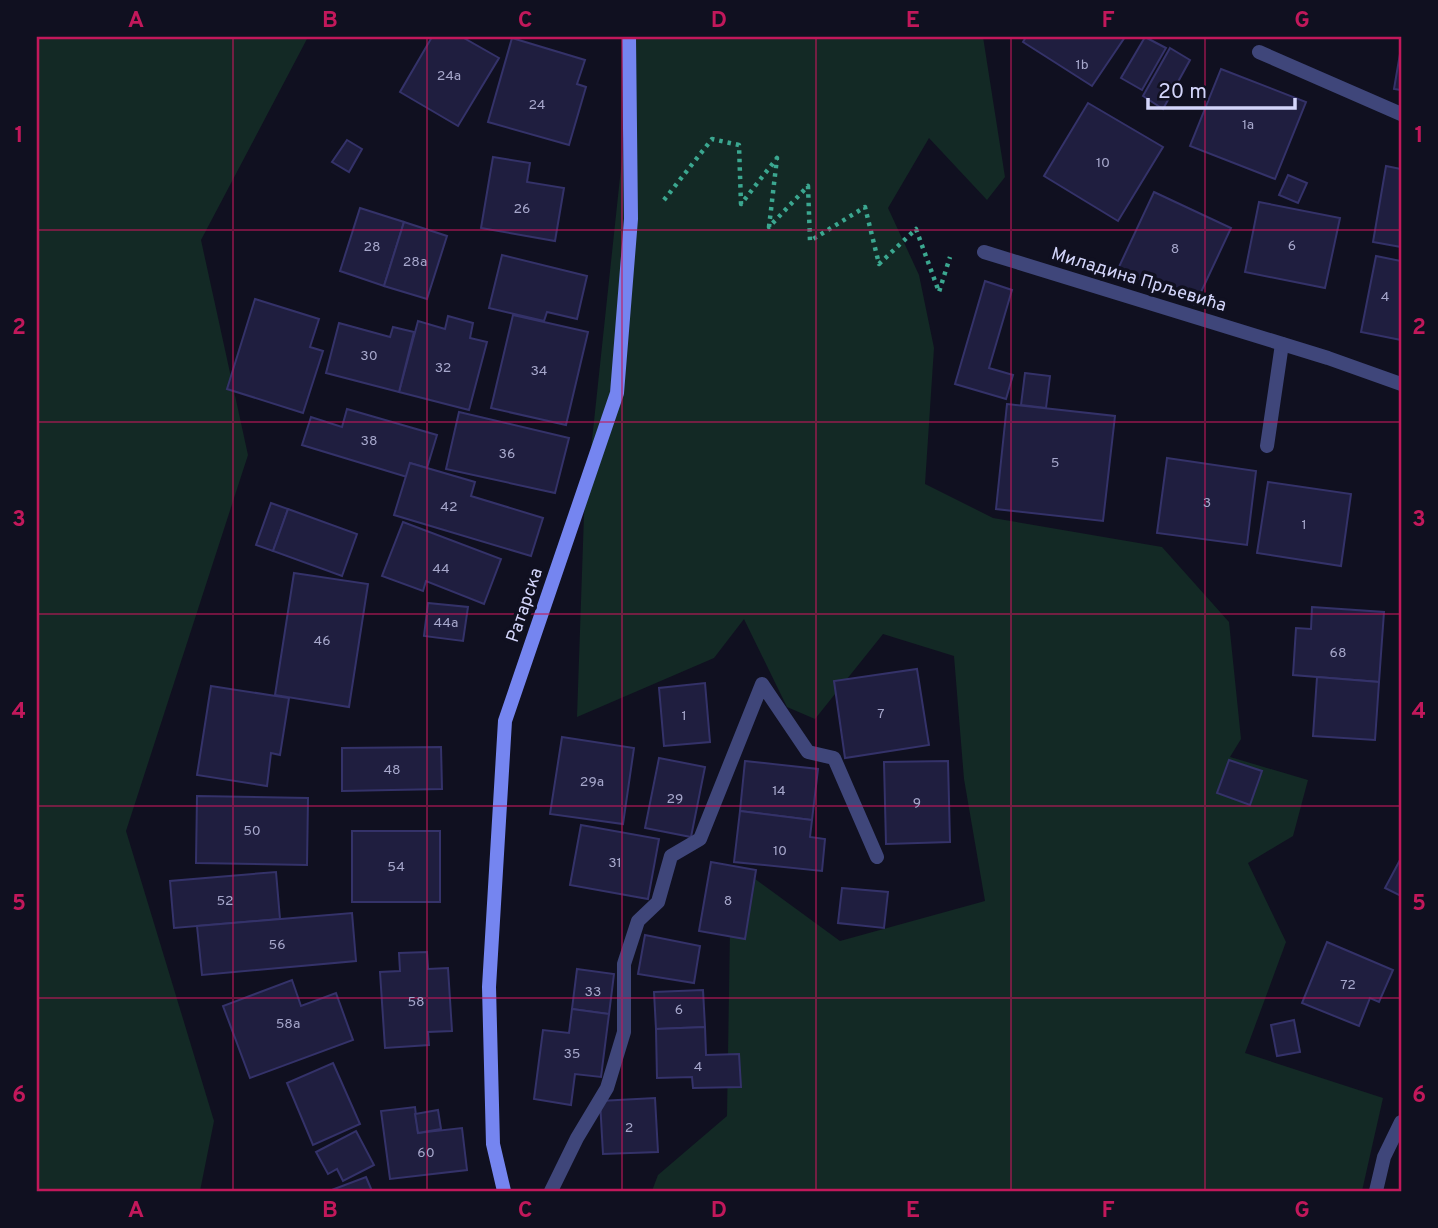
<svg xmlns="http://www.w3.org/2000/svg" width="1438" height="1228" font-family="Overpass,sans-serif">
	<rect width="100%" height="100%" fill="#101020"/>
	<g fill="#132925">
		<polygon points="37,37 308,37 201,240 248,455 126,831 214,1121 200,1191 37,1191"/>
		<polygon points="635,37 983,37 1005,177 987,200 929,138 888,208 919,275 934,348 925,484 993,518 1162,547 1229,622 1241,739 1230,757 1308,780 1293,836 1248,863 1286,942 1245,1053 1383,1098 1362,1191 652,1191 658,1175 727,1116 730,931 751,876 840,941 985,901 964,779 954,656 883,634 815,719 787,707 744,619 714,658 577,717 584,515"/>
	</g>
	<g fill="#1f1e3f" stroke="#343269" stroke-width="2">
		<polygon points="432,37 462,37 499,58 458,126 400,92"/>
		<polygon points="1026,37 1125,37 1092,86 1023,42"/>
		<polygon points="1145,37 1166,48 1142,90 1121,78"/>
		<polygon points="512,38 585,60 577,84 586,87 569,145 488,122"/>
		<polygon points="1170,48 1190,60 1163,109 1143,96"/>
		<polygon points="1401,48 1401,90 1394,89"/>
		<polygon points="1221,69 1306,102 1275,179 1190,146"/>
		<polygon points="1088,103 1163,147 1118,221 1044,176"/>
		<polygon points="347,140 362,149 349,172 332,162"/>
		<polygon points="493,157 530,163 527,182 564,188 555,241 481,228"/>
		<polygon points="1386,166 1401,169 1401,247 1373,242"/>
		<polygon points="1288,175 1307,183 1298,203 1279,195"/>
		<polygon points="1154,192 1231,228 1195,305 1118,269"/>
		<polygon points="1259,202 1340,218 1325,288 1245,272"/>
		<polygon points="360,208 404,222 384,286 340,271"/>
		<polygon points="404,222 447,236 427,299 384,286"/>
		<polygon points="502,255 587,276 577,319 547,312 544,321 489,308"/>
		<polygon points="1376,256 1401,261 1401,340 1361,332"/>
		<polygon points="985,281 1012,290 989,368 1013,375 1006,399 955,384"/>
		<polygon points="255,299 319,319 310,347 323,351 303,413 227,389"/>
		<polygon points="513,315 588,332 566,425 491,408"/>
		<polygon points="448,316 473,323 470,338 487,342 469,410 399,392 418,321 445,329"/>
		<polygon points="339,323 390,337 393,327 414,332 399,392 326,373"/>
		<polygon points="1025,373 1050,376 1046,408 1021,405"/>
		<polygon points="1007,404 1115,416 1103,521 996,509"/>
		<polygon points="347,409 437,435 427,468 410,463 407,477 302,445 311,417 342,427"/>
		<polygon points="459,412 569,438 555,493 446,469"/>
		<polygon points="1167,458 1256,471 1247,545 1157,533"/>
		<polygon points="410,463 475,482 471,496 543,518 531,556 394,515"/>
		<polygon points="1268,482 1351,494 1341,566 1257,553"/>
		<polygon points="271,503 288,509 273,551 256,545"/>
		<polygon points="288,509 357,534 342,576 273,551"/>
		<polygon points="403,522 501,559 484,604 426,581 423,591 382,576"/>
		<polygon points="294,573 368,584 349,707 275,695"/>
		<polygon points="428,603 468,607 463,641 424,636"/>
		<polygon points="1312,607 1384,612 1379,682 1293,675 1296,628 1311,629"/>
		<polygon points="917,669 929,745 845,758 834,681"/>
		<polygon points="1317,677 1379,682 1375,740 1313,736"/>
		<polygon points="705,683 710,742 664,746 659,688"/>
		<polygon points="211,686 289,698 280,755 271,753 267,786 197,775"/>
		<polygon points="562,737 634,748 623,824 550,814"/>
		<polygon points="441,747 442,789 342,791 342,748"/>
		<polygon points="659,758 705,767 691,837 645,828"/>
		<polygon points="1229,760 1262,771 1250,805 1217,793"/>
		<polygon points="745,761 818,769 812,820 740,811"/>
		<polygon points="948,761 950,842 886,844 884,762"/>
		<polygon points="197,796 308,798 307,865 196,863"/>
		<polygon points="740,811 812,820 810,837 825,839 822,871 734,862"/>
		<polygon points="581,825 659,839 648,899 570,885"/>
		<rect x="352" y="831" width="88" height="71"/>
		<polygon points="1400,860 1401,861 1401,896 1385,888"/>
		<polygon points="711,862 756,870 745,939 699,931"/>
		<polygon points="276,872 280,919 174,928 170,881"/>
		<polygon points="842,888 888,892 884,928 838,923"/>
		<polygon points="352,913 356,961 202,975 197,926"/>
		<polygon points="645,935 700,946 694,983 638,974"/>
		<polygon points="1327,942 1393,970 1379,1002 1370,998 1359,1026 1302,1003"/>
		<polygon points="427,952 428,969 448,968 452,1031 428,1032 429,1045 385,1048 380,972 400,971 399,953"/>
		<polygon points="577,969 614,974 609,1014 572,1009"/>
		<polygon points="292,980 301,1006 336,993 353,1040 250,1078 223,1006"/>
		<polygon points="703,990 705,1027 656,1029 654,992"/>
		<polygon points="572,1009 609,1014 601,1077 575,1074 571,1105 534,1099 543,1030 569,1033"/>
		<polygon points="1294,1020 1300,1052 1277,1056 1271,1025"/>
		<polygon points="705,1027 706,1055 739,1054 741,1087 693,1088 692,1077 657,1078 656,1029"/>
		<polygon points="333,1063 360,1124 313,1145 287,1083"/>
		<polygon points="655,1098 658,1152 603,1154 600,1101"/>
		<polygon points="415,1107 418,1133 462,1128 467,1170 390,1179 381,1111"/>
		<polygon points="438,1110 441,1129 418,1133 415,1114"/>
		<polygon points="356,1131 374,1165 343,1181 337,1169 328,1174 316,1152"/>
		<polygon points="366,1177 372,1191 329,1191"/>
	</g>
	<g fill="none" stroke-linecap="round" stroke-linejoin="round">
		<polyline stroke="#3ba790" stroke-width="4.5" stroke-dasharray="3.5 5" stroke-linecap="butt" points="664,200 712,139 739,145 741,204 777,158 769,227 808,186 810,241 865,207 879,264 916,229 939,292 950,257"/>
		<g stroke="#3f467a" stroke-width="14">
			<polyline points="1267,446 1282,344"/>
			<polyline points="551,1191 577,1138 607,1088 624,1032 624,964 638,921 658,902 671,856 700,839 762,684 808,752 834,758 877,857"/>
		</g>
		<g stroke="#3f467a" stroke-width="14">
			<polyline points="1259,52 1401,114"/>
			<polyline points="984,252 1328,358 1401,384"/>
			<polyline points="1376,1191 1384,1157 1401,1122"/>
		</g>
		<polyline stroke="#7585f0" stroke-width="14" points="504,1191 493,1144 489,987 505,721 617,393 631,219 629,37"/>
	</g>
	<path fill="none" stroke="#c2185b" stroke-width="2" stroke-opacity="0.55" d="M233,37V1191M427,37V1191M622,37V1191M816,37V1191M1011,37V1191M1205,37V1191M37,230H1401M37,422H1401M37,614H1401M37,806H1401M37,998H1401"/>
	<g text-anchor="middle" stroke-width="7" stroke-linejoin="round" paint-order="stroke">
		<g font-size="14" fill="#a6a7cb">
			<text x="1082" y="69">1b</text>
			<text x="449" y="80">24a</text>
			<text x="537" y="109">24</text>
			<text x="1248" y="129">1a</text>
			<text x="1103" y="167">10</text>
			<text x="522" y="213">26</text>
			<text x="1292" y="250">6</text>
			<text x="372" y="251">28</text>
			<text x="1175" y="253">8</text>
			<text x="415" y="266">28a</text>
			<text x="1385" y="301">4</text>
			<text x="369" y="360">30</text>
			<text x="443" y="372">32</text>
			<text x="539" y="375">34</text>
			<text x="369" y="445">38</text>
			<text x="507" y="458">36</text>
			<text x="1055" y="467">5</text>
			<text x="1207" y="507">3</text>
			<text x="449" y="511">42</text>
			<text x="1304" y="529">1</text>
			<text x="441" y="573">44</text>
			<text x="446" y="627">44a</text>
			<text x="322" y="645">46</text>
			<text x="1338" y="657">68</text>
			<text x="881" y="718">7</text>
			<text x="684" y="720">1</text>
			<text x="392" y="774">48</text>
			<text x="592" y="786">29a</text>
			<text x="779" y="795">14</text>
			<text x="675" y="803">29</text>
			<text x="917" y="807">9</text>
			<text x="252" y="835">50</text>
			<text x="780" y="855">10</text>
			<text x="615" y="867">31</text>
			<text x="396" y="871">54</text>
			<text x="225" y="905">52</text>
			<text x="728" y="905">8</text>
			<text x="277" y="949">56</text>
			<text x="1348" y="989">72</text>
			<text x="593" y="996">33</text>
			<text x="416" y="1006">58</text>
			<text x="679" y="1014">6</text>
			<text x="288" y="1028">58a</text>
			<text x="572" y="1058">35</text>
			<text x="698" y="1071">4</text>
			<text x="629" y="1132">2</text>
			<text x="426" y="1157">60</text>
		</g>
		<g font-size="18" fill="#d3d5fa" stroke="#101020">
			<text transform="translate(1139 279) rotate(17)" y="6">Миладина Прљевића</text>
			<text transform="translate(524 605) rotate(-71)" y="6">Ратарска</text>
		</g>
	</g>
	<rect width="1438" height="1228" fill="none" stroke="#101020" stroke-width="77"/>
	<path d="M1148 98v10h147v-10" fill="none" stroke="#d3d5fa" stroke-width="3.5"/>
	<text x="1158" y="98" font-size="21" fill="#d3d5fa" stroke="#101020" stroke-width="5" paint-order="stroke">20 m</text>
	<rect x="38" y="38" width="1362" height="1152" fill="none" stroke="#c2185b" stroke-width="2.5"/>
	<g font-size="23" text-anchor="middle" font-weight="bold" fill="#c2185b">
		<text x="136" y="27">A</text>
		<text x="330" y="27">B</text>
		<text x="525" y="27">C</text>
		<text x="719" y="27">D</text>
		<text x="913" y="27">E</text>
		<text x="1108" y="27">F</text>
		<text x="1302" y="27">G</text>
		<text x="19" y="142">1</text>
		<text x="1419" y="142">1</text>
		<text x="19" y="334">2</text>
		<text x="1419" y="334">2</text>
		<text x="19" y="526">3</text>
		<text x="1419" y="526">3</text>
		<text x="19" y="718">4</text>
		<text x="1419" y="718">4</text>
		<text x="19" y="910">5</text>
		<text x="1419" y="910">5</text>
		<text x="19" y="1102">6</text>
		<text x="1419" y="1102">6</text>
		<text x="136" y="1217">A</text>
		<text x="330" y="1217">B</text>
		<text x="525" y="1217">C</text>
		<text x="719" y="1217">D</text>
		<text x="913" y="1217">E</text>
		<text x="1108" y="1217">F</text>
		<text x="1302" y="1217">G</text>
	</g>
</svg>
